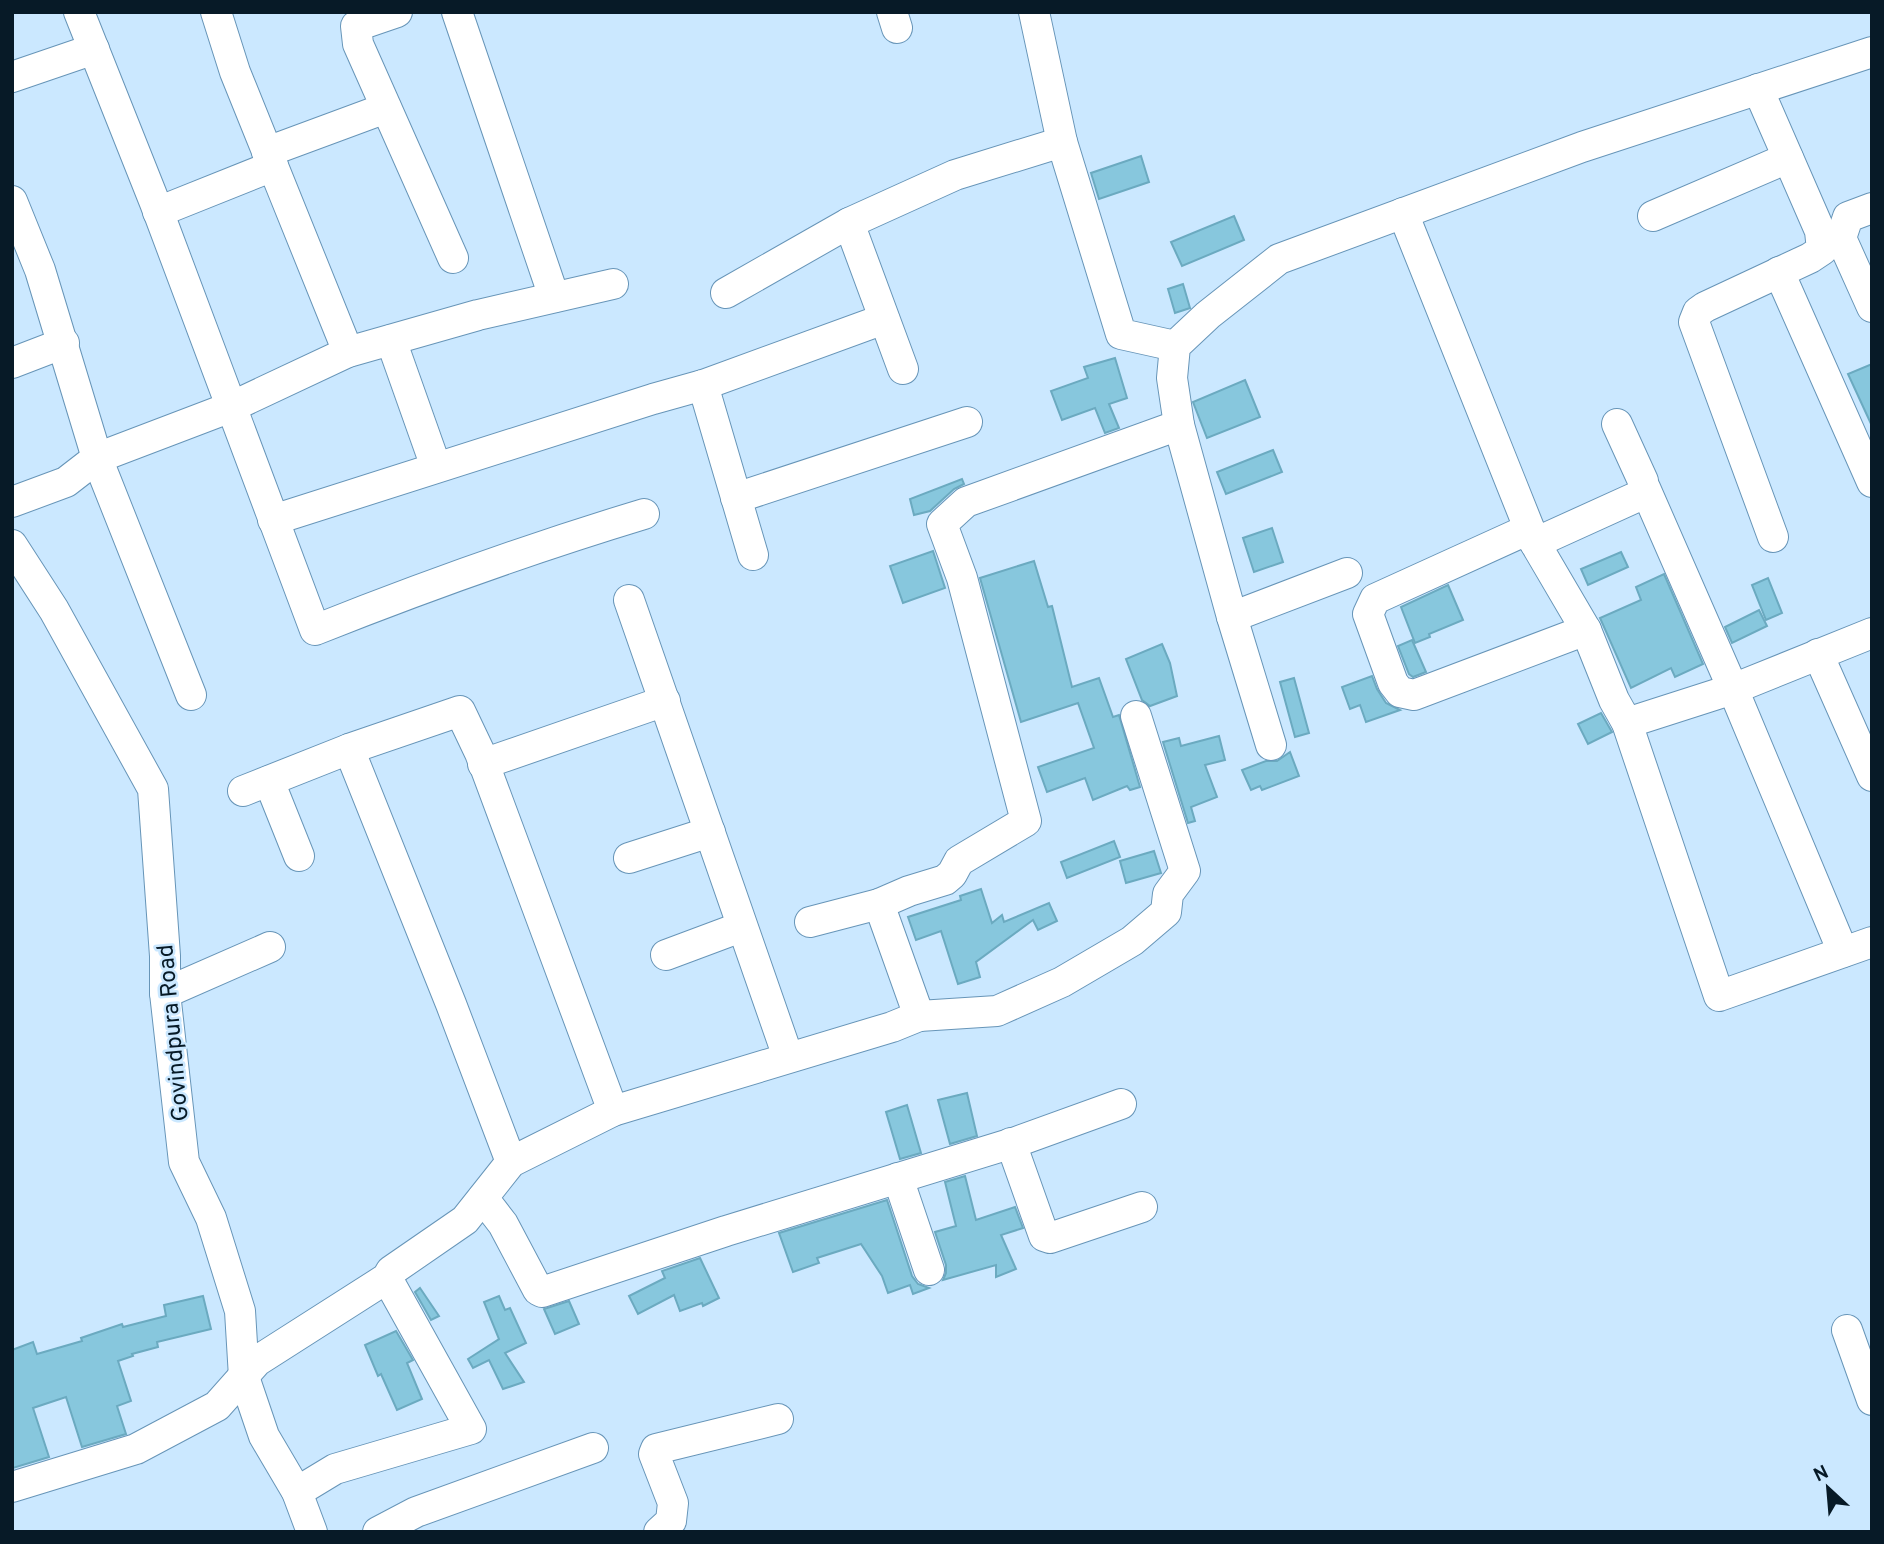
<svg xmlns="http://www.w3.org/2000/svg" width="1884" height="1544" font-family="Overpass,sans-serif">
	<rect width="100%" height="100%" fill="#cbe8ff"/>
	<g fill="#87c7dd" stroke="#6baac0" stroke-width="2">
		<polygon points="1141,156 1149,182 1099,199 1091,173"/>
		<polygon points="1234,216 1244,240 1182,266 1171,242"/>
		<polygon points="1183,284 1190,308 1175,313 1168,289"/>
		<polygon points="1115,358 1127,398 1109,404 1119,428 1105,433 1095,408 1062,420 1051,391 1088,378 1084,367"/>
		<polygon points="1872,364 1872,426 1848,374"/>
		<polygon points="1245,380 1260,417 1207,438 1193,402"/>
		<polygon points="1273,450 1282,472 1226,494 1217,472"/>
		<polygon points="962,479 964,484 954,489 930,511 914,515 910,499"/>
		<polygon points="1272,528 1283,562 1254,572 1243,538"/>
		<polygon points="933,551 945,588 903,603 890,566"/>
		<polygon points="1621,552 1628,567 1588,585 1581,569"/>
		<polygon points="1034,561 1048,607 1052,606 1072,687 1099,678 1113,717 1119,715 1140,787 1130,790 1127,786 1093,800 1085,778 1047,792 1038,767 1094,748 1078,703 1021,722 980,578"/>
		<polygon points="1664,574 1703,664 1675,677 1671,668 1631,688 1600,618 1641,600 1636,587"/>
		<polygon points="1768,578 1782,613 1766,620 1752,585"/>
		<polygon points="1448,585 1463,620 1429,634 1430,637 1415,643 1401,607"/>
		<polygon points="1759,610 1767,626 1732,643 1725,627"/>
		<polygon points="1412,640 1426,672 1413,677 1409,674 1398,646"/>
		<polygon points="1162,644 1170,663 1177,696 1150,706 1142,700 1126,659"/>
		<polygon points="1372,676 1377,689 1386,703 1400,710 1366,722 1360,705 1350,709 1342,687"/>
		<polygon points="1294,678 1309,733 1295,737 1280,682"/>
		<polygon points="1601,713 1612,732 1588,744 1578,724"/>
		<polygon points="1219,736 1225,760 1205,765 1217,797 1191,807 1195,821 1188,823 1163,742 1179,738 1181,746"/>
		<polygon points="1290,752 1299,776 1262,790 1260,786 1251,790 1242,770 1266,761 1277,761"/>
		<polygon points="1114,841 1120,857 1067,878 1061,862"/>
		<polygon points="1154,851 1161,873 1126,883 1120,861"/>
		<polygon points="981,889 992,923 1002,915 1004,922 1049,903 1057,921 1038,930 1033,920 976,962 980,977 958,984 941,931 916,940 908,917 961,900 960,896"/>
		<polygon points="967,1093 977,1136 950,1144 938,1100"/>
		<polygon points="907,1105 921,1153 900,1159 886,1112"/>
		<polygon points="965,1176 976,1220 1015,1207 1023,1228 1001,1235 1016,1269 996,1277 996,1265 943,1280 946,1273 946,1265 935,1232 956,1226 945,1182"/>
		<polygon points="887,1200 912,1276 918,1284 929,1288 913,1294 910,1285 888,1293 882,1276 861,1244 817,1258 819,1263 793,1272 779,1233"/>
		<polygon points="700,1258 719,1298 703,1306 702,1303 680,1311 674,1295 638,1314 629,1296 665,1278 662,1271"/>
		<polygon points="420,1288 439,1316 431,1320 415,1292"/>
		<polygon points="203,1296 211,1329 157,1342 158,1347 132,1354 133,1356 118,1361 131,1401 117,1406 126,1434 82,1447 66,1397 33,1408 49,1457 13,1468 12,1350 33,1342 37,1354 82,1341 81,1338 122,1324 123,1327 166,1316 164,1305"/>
		<polygon points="499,1296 505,1310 510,1308 526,1343 505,1353 524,1382 503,1389 489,1360 473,1368 468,1359 499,1339 484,1302"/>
		<polygon points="569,1301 579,1324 555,1334 544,1309"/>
		<polygon points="396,1331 413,1360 407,1363 422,1399 397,1410 381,1374 378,1376 365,1345"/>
	</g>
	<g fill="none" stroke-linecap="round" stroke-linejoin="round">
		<g stroke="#6795b8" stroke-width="32">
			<g id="minor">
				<path d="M79,12L155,203L315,630C423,587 532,548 644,514"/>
				<polyline points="216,12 235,72 348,352"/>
				<polyline points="397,12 356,26 358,44 453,258"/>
				<polyline points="457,12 554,297"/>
				<polyline points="892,12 897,28"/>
				<polyline points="1034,12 1062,142 1121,334 1175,346"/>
				<polyline points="12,77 94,49"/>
				<polyline points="1758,89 1820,231 1822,250 1810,258 1705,307 1698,312 1694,322 1773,537"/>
				<polyline points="267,152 386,108"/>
				<polyline points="12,201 40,270 97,458 191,695"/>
				<polyline points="1872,208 1848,217 1841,238 1872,307"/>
				<polyline points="158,212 273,166"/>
				<polyline points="1403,213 1535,543 1586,630 1614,700 1627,723 1719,996 1872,942"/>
				<polyline points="1653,216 1788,158"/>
				<polyline points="1779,272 1872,482"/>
				<polyline points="726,293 849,223"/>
				<polyline points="391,340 436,467"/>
				<polyline points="12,363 64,343"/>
				<polyline points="903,369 849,223 955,175 1062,142"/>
				<polyline points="703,385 753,555"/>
				<polyline points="1179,425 1232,617 1271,745"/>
				<polyline points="1645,488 1733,689 1843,952"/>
				<polyline points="736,498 967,422"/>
				<polyline points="12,502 66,482 97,458 231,407 348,352 478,315 613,284"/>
				<polyline points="273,520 653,399 703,385 884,319"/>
				<polyline points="1529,529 1375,599 1368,614 1393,683 1400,692 1414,695 1586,630"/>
				<polyline points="1535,543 1643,494 1643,481 1617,424"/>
				<polyline points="12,545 54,610 153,789 165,956 165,993 184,1162 211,1218 240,1311 244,1377 264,1436 297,1492 312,1532"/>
				<polyline points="629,600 788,1057"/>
				<polyline points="1232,617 1347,573"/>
				<polyline points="1818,654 1872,776"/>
				<polyline points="1627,723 1733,689 1872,633"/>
				<polyline points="349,749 451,1004 511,1162"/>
				<polyline points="483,764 665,701"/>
				<polyline points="269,781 299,856"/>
				<polyline points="243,791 349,749 460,711 480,753 613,1111"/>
				<polyline points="629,858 710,832"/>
				<polyline points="810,922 879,904"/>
				<polyline points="666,955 741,927"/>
				<polyline points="165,993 270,947"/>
				<polyline points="919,1016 997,1011 1062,982 1132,941 1166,912 1168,894 1185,871 1136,716"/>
				<polyline points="1011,1143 1044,1236 1050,1238 1142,1207"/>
				<polyline points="898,1178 929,1270"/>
				<polyline points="483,1198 503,1224 538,1290 542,1292 726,1231 1016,1142 1121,1104"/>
				<polyline points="1847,1330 1872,1400"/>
				<polyline points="12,1487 136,1449 217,1406 257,1361 387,1278 391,1271 465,1220 511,1162 613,1111 892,1027 919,1016 879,904 909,891 945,880 952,874 959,861 1026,821 962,578 942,524 966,502 1179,425 1172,378 1175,346 1208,315 1279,259 1582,147 1872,52"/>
				<polyline points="297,1492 335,1469 471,1429 387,1278"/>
				<polyline points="378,1532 416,1512 593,1448"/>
				<polyline points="659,1532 671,1521 673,1503 654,1454 656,1449 778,1419"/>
			</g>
		</g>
		<use href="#minor" stroke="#fff" stroke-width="30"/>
	</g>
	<g text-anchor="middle" stroke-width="5" stroke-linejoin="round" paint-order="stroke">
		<g font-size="23" fill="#071a27" stroke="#cbe8ff">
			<text transform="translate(172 1033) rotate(-95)" y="8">Govindpura Road</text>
		</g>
	</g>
	<rect width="1884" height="1544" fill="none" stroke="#071a27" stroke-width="28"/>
	<g transform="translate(1828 1488) rotate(334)" stroke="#cbe8ff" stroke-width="5" paint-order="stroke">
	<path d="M0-5L12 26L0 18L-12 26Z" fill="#071a27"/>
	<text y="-10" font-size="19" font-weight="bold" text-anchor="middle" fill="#071a27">N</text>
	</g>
</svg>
